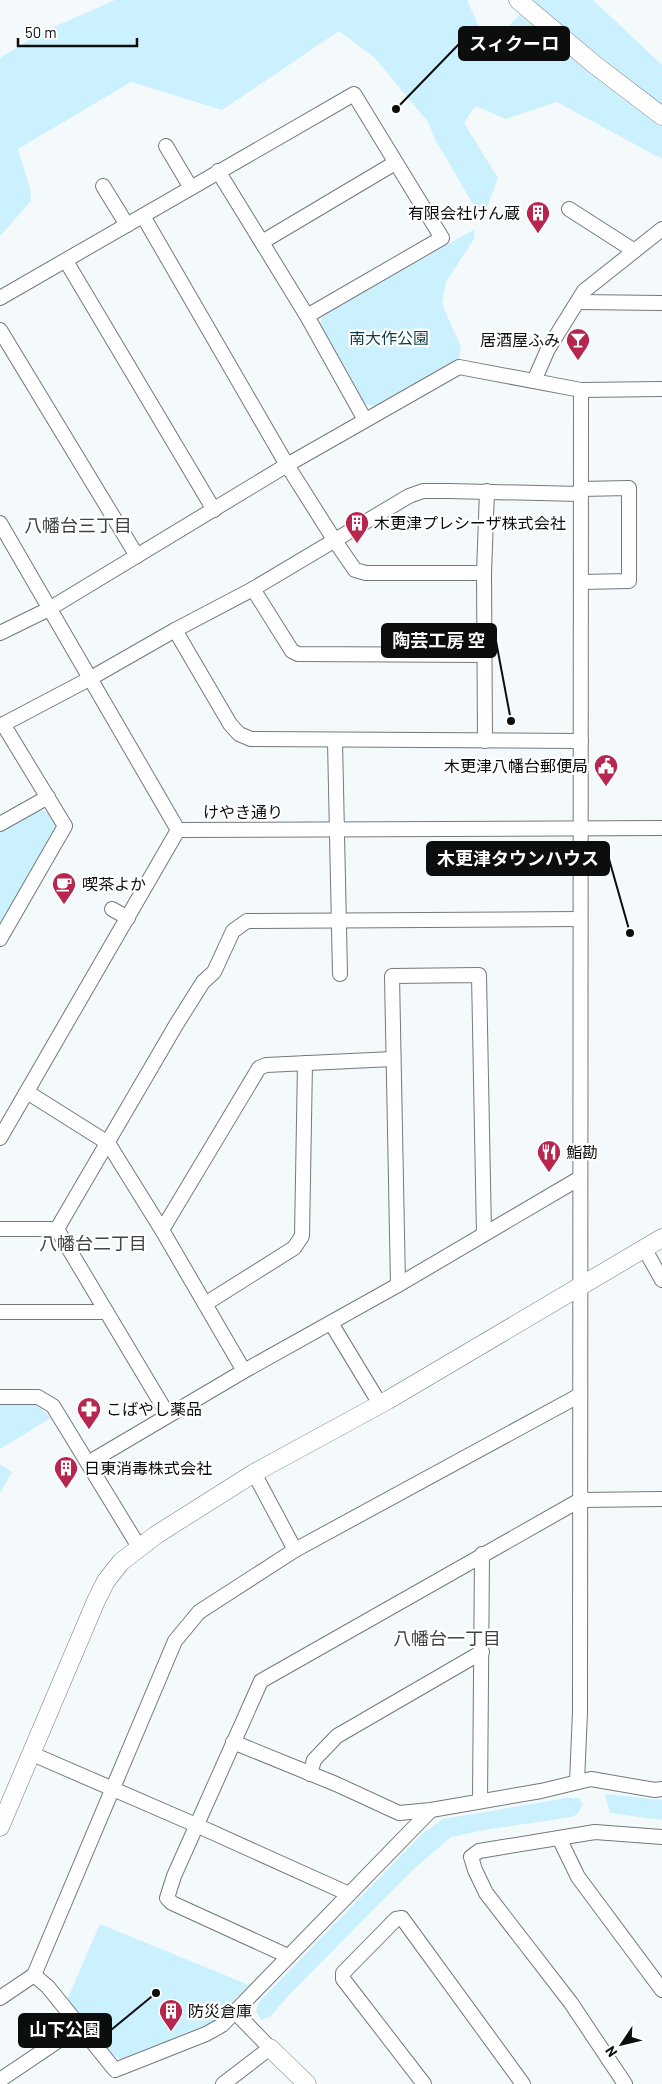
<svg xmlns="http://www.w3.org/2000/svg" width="662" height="2084" font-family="Barlow,'Noto Sans JP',sans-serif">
	<rect width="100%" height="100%" fill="#f4f9fb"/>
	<g fill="#ccf1fe">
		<polygon points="115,0 467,0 480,29 495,38 536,0 593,0 662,65 662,159 557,102 506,119 475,106 464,123 498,178 485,213 474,206 435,139 428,122 374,57 339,31 222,110 131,82 18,149 30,188 31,201 0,236 0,58 40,33"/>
		<polygon points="475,229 474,239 446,282 442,304 461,347 459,358 375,406 364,404 320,327 322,315"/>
		<polygon points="37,809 49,813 59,828 0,931 0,830"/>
		<polygon points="0,1405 36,1405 51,1418 0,1449"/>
		<polygon points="0,1464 12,1472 0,1493"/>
		<polygon points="605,1794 662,1800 662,1820 610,1813"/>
		<polygon points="567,1798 579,1798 583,1805 577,1814 572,1817 484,1830 451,1837 413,1870 371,1912 288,1996 270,2017 261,2020 256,2011 258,2003 423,1833 443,1819"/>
		<polygon points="100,1924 249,1985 212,2023 125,2060 114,2056 67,2000"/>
	</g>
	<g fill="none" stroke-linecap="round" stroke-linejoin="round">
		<g stroke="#74797b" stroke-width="16">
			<g id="minor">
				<polyline points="166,146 191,188"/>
				<polyline points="218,171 307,316 365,420"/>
				<polyline points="103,186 127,225"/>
				<polyline points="569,209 633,250"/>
				<polyline points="143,216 287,465 335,541 355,570 366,573 484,573"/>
				<polyline points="262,242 395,163"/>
				<polyline points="66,261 214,510"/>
				<polyline points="0,298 354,94 442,238 307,316"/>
				<polyline points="578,302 662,303"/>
				<polyline points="0,330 137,556"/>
				<polyline points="534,381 548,349 584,291 662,229"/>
				<polyline points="580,489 629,488 629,581 581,582"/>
				<polyline points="0,523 178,830 662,828"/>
				<polyline points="253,589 292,651 298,654 485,655"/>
				<polyline points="175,630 230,724 239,734 251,739 581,741"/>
				<polyline points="0,633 49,609 287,465 459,367 581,390 662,389"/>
				<polyline points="0,726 91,678 175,630 253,589 409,496 423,491 449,491 581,494"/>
				<polyline points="335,741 340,974"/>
				<polyline points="485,741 484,573 487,491"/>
				<polyline points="0,824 48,797"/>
				<polyline points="112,909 128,918"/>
				<polyline points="0,939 65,826 3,724"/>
				<polyline points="27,1092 108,1143 162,1230 244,1371"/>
				<polyline points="0,1138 178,830"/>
				<polyline points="0,1229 57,1229"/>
				<polyline points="57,1229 176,1025 203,982 214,972 233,931 247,921 580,919"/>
				<polyline points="57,1229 168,1415"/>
				<polyline points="162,1230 259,1068 266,1065 393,1059"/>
				<polyline points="644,1248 662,1280"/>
				<polyline points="398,1285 392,976 479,975 484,1234"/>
				<polyline points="205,1304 294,1248 302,1236 305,1063"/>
				<polyline points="0,1312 106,1312"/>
				<polyline points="331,1323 380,1404"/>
				<polyline points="0,1397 38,1397 53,1406 139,1547"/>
				<polyline points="88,1463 244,1371 398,1285 580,1178"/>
				<polyline points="254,1473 295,1550"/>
				<polyline points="233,1742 336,1784 399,1813 431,1810 541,1791 591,1779 655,1790 662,1789"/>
				<polyline points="30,1753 196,1825 349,1894"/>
				<polyline points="310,1774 314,1760 337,1736 482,1652"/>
				<polyline points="577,1782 580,1712 581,390"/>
				<polyline points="480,1801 482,1554"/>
				<polyline points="559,1838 578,1877 662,1990"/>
				<polyline points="288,1956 172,1903 167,1898 174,1876 261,1681 580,1500 662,1499"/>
				<polyline points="34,1975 48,1987 115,2070 206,2034 222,2025 431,1810"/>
				<polyline points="0,1998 34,1975 175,1641 199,1612 295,1550 580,1395"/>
				<polyline points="0,2080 80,2026"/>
				<polyline points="223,2084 270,2048 235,2012"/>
				<polyline points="424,2084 343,1979 343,1973 396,1919 402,1918 523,2084"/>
				<polyline points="625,2084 571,2003 486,1893 475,1870 471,1857 479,1851 595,1832 662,1837"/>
			</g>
		</g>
		<g stroke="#74797b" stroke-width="19">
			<g id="tertiary">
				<polyline points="518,0 595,65 662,116"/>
				<polyline points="0,1827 96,1601 106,1581 121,1562 156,1535 254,1473 388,1400 662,1238"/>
				<polyline points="270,2048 307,2084"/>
			</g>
		</g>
		<use href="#minor" stroke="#fff" stroke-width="14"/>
		<use href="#tertiary" stroke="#fff" stroke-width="18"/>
	</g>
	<defs>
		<g id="building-pin" transform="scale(1.25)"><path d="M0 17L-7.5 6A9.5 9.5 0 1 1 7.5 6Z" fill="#b7264e" stroke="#fff"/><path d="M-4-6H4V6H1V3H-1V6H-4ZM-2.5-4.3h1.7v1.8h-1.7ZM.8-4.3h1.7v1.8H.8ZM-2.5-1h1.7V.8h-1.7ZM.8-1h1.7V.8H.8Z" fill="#fff"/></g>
		<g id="bar-pin" transform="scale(1.25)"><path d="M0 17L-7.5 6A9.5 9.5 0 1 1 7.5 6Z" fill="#b7264e" stroke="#fff"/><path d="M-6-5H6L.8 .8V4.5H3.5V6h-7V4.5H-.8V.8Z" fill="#fff"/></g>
		<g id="civic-pin" transform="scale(1.25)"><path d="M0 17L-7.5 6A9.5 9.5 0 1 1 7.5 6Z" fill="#b7264e" stroke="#fff"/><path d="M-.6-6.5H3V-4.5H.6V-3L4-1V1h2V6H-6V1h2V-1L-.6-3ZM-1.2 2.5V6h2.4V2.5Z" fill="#fff"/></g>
		<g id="cafe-pin" transform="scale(1.25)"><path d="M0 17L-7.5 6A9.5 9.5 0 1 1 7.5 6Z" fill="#b7264e" stroke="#fff"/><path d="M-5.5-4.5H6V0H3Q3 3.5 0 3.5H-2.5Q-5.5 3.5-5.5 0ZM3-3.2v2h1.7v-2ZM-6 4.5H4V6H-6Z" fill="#fff"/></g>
		<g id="restaurant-pin" transform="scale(1.25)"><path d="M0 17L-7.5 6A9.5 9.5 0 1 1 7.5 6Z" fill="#b7264e" stroke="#fff"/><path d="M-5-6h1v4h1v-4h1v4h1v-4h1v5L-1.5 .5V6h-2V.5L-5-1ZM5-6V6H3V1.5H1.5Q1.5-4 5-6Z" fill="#fff"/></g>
		<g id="pharmacy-pin" transform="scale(1.25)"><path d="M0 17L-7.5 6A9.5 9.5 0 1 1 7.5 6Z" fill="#b7264e" stroke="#fff"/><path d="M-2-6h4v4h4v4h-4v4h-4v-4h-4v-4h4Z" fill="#fff"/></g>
	</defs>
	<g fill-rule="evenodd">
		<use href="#building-pin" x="538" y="213"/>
		<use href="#bar-pin" x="578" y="340"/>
		<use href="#building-pin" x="357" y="523"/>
		<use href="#civic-pin" x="606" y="766"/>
		<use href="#cafe-pin" x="64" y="884"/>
		<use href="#restaurant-pin" x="549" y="1152"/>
		<use href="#pharmacy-pin" x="89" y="1409"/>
		<use href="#building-pin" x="66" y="1468"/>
		<use href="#building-pin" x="171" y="2011"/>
	</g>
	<g text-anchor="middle" stroke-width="4.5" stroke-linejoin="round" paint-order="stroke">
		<g font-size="16" fill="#0c0e0e" stroke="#fff" text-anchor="start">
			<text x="520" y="219" text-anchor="end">有限会社けん蔵</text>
			<text x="560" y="346" text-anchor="end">居酒屋ふみ</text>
			<text x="374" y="529">木更津プレシーザ株式会社</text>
			<text x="588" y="772" text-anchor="end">木更津八幡台郵便局</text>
			<text x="82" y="890">喫茶よか</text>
			<text x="566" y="1158">鮨勘</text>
			<text x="106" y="1415">こばやし薬品</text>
			<text x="84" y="1474">日東消毒株式会社</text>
			<text x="188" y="2017">防災倉庫</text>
		</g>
		<g font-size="16" fill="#0e3f4c" stroke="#fff">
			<text x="389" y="344">南大作公園</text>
		</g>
		<g font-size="16" fill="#0c0e0e" stroke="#fff">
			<text x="243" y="818">けやき通り</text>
		</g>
		<g font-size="18" fill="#3f4345" stroke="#fff">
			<text x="78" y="532">八幡台三丁目</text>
			<text x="93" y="1250">八幡台二丁目</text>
			<text x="447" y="1645">八幡台一丁目</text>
		</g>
	</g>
	<path fill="none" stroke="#0c0e0e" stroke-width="2" d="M396 109L459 44M511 721L496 641M630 933L609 859M156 1993L111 2030"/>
	<g fill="#0c0e0e" stroke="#fff" stroke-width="2">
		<circle cx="396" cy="109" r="5"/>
		<circle cx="511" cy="721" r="5"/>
		<circle cx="630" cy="933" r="5"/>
		<circle cx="156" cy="1993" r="5"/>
	</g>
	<g fill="#0c0e0e" stroke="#0c0e0e" stroke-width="2">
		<rect x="459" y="27" width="110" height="33" rx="5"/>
		<rect x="382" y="624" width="114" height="33" rx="5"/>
		<rect x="427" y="842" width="182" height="33" rx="5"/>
		<rect x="19" y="2014" width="92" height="33" rx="5"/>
	</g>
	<g font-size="18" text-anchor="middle" font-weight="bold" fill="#fff">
		<text x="514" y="50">スィクーロ</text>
		<text x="439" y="647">陶芸工房 空</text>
		<text x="518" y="865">木更津タウンハウス</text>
		<text x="65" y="2036">山下公園</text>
	</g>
	<g transform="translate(622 2044) rotate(235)" stroke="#ffffff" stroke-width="4" paint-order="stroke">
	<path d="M0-4L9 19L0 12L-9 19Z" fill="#0c0e0e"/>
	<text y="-8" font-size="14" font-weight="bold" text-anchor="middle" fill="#0c0e0e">N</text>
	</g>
	<path d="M18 38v8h119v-8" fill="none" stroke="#0c0e0e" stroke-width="2.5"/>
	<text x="25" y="38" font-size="15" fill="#0c0e0e" stroke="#ffffff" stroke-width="4" paint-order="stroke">50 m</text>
</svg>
